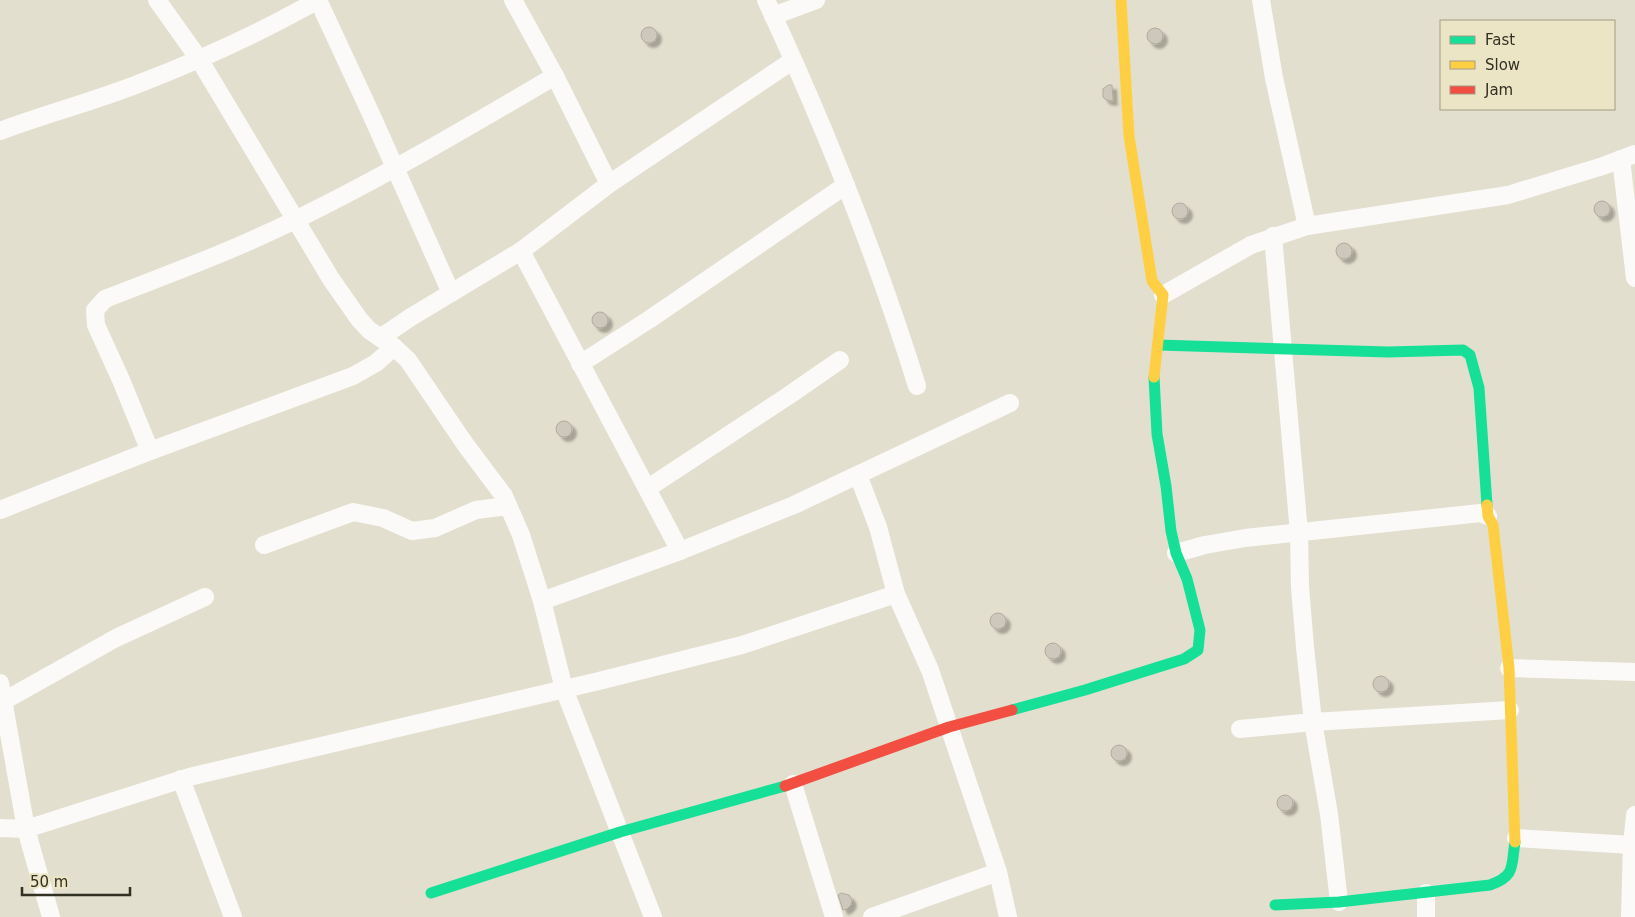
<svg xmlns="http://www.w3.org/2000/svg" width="1635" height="917" font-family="'DejaVu Sans',sans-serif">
	<defs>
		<filter id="shadow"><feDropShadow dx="4.5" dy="4.5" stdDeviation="1" flood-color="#0004"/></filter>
	</defs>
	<rect width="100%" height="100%" fill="#e3dfce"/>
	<g fill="#cdc8bb" stroke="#b0ab9e" filter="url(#shadow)">
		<circle cx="649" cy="35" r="8"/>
		<circle cx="1155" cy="36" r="8"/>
		<polygon points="1108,85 1112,85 1113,101 1106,100 1103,97 1103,89"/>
		<circle cx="1602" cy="209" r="8"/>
		<circle cx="1180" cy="211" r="8"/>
		<circle cx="1344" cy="251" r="8"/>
		<circle cx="600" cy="320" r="8"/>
		<circle cx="564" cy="429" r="8"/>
		<circle cx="998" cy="621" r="8"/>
		<circle cx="1053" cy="651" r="8"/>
		<circle cx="1381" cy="684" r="8"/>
		<circle cx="1119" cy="753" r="8"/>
		<circle cx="1285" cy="803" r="8"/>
		<polygon points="841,893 849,895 852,900 851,905 847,909 843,910 838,895"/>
	</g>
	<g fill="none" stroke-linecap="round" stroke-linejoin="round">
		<g stroke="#fbfaf8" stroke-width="18">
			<polyline points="157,0 199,59 331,279 359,319 369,330 394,347 408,360 465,444 504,496 521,535 542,601 564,689 653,917"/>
			<polyline points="318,0 371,114 451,293"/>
			<polyline points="513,0 555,76 609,184"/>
			<path d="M766,0C824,125 876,254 917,386"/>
			<polyline points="1261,0 1274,78 1307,226"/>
			<polyline points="773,16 816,0"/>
			<path d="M0,131C45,114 92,102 138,84C200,60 260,33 318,0"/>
			<polyline points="1621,159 1635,278"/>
			<polyline points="1273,236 1299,533 1300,587 1305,647 1313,722 1329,814 1339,902"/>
			<polyline points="521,251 680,551"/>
			<polyline points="1163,295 1251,245 1307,226 1508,195 1603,166 1635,154"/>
			<polyline points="380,338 411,317 521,251 609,184 792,61"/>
			<polyline points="580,364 650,319 846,185"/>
			<path d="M150,451L121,380L96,325L95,310L105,299C169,274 235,250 297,219C385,176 470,126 555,76"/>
			<polyline points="858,475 878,527 896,594 930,670 998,872 1008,917"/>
			<polyline points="648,488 788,396 840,360"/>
			<polyline points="0,510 150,451 353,376 376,363 394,347"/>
			<polyline points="264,545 353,512 383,518 412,531 435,528 476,510 508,506"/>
			<polyline points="1176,553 1205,545 1245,538 1471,514 1480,513 1488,516"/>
			<polyline points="542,601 680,551 794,505 1010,403"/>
			<polyline points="1509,668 1635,672"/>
			<polyline points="0,683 26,829 51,917"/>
			<polyline points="2,702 116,638 205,597"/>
			<polyline points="1240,729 1313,722 1510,710"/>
			<polyline points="181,779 233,917"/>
			<polyline points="793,784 834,917"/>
			<polyline points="0,828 26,829 189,777 599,681 742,645 896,594"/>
			<polyline points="1516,838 1632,845"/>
			<polyline points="872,917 998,872"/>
			<polyline points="1426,917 1426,893"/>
			<polyline points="1630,917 1632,845 1635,815"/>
		</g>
		<g stroke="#16e098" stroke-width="11">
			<polyline points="1158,345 1388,352 1463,350 1470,355 1479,388 1487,505"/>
			<polyline points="1012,710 1085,690 1184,659 1198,650 1200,630 1187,579 1176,553 1171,531 1166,486 1157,434 1154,377"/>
			<polyline points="431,893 620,832 785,786"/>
			<path d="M1275,905L1339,902L1490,885C1516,876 1511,866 1515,842"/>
		</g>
		<g stroke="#ffcf43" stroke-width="11">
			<polyline points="1121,0 1129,136 1152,281 1163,295 1154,377"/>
			<polyline points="1487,505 1488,516 1493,525 1509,668 1515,842"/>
		</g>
		<polyline stroke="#f24e42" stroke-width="11" points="785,786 949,727 1012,710"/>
	</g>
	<rect x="1440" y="20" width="175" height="90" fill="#ece5c5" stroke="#a29c84"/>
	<rect x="1450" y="36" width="25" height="8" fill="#16e098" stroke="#a29c84"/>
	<text x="1485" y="45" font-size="15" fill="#322f23">Fast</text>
	<rect x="1450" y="61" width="25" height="8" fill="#ffcf43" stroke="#a29c84"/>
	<text x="1485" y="70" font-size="15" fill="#322f23">Slow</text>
	<rect x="1450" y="86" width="25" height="8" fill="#f24e42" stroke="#a29c84"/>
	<text x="1485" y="95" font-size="15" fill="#322f23">Jam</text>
	<path d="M22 887v8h108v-8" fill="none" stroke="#322f23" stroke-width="2.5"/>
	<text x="30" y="887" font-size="15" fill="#322f23" stroke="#ece5c5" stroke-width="4" paint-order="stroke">50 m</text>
</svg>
